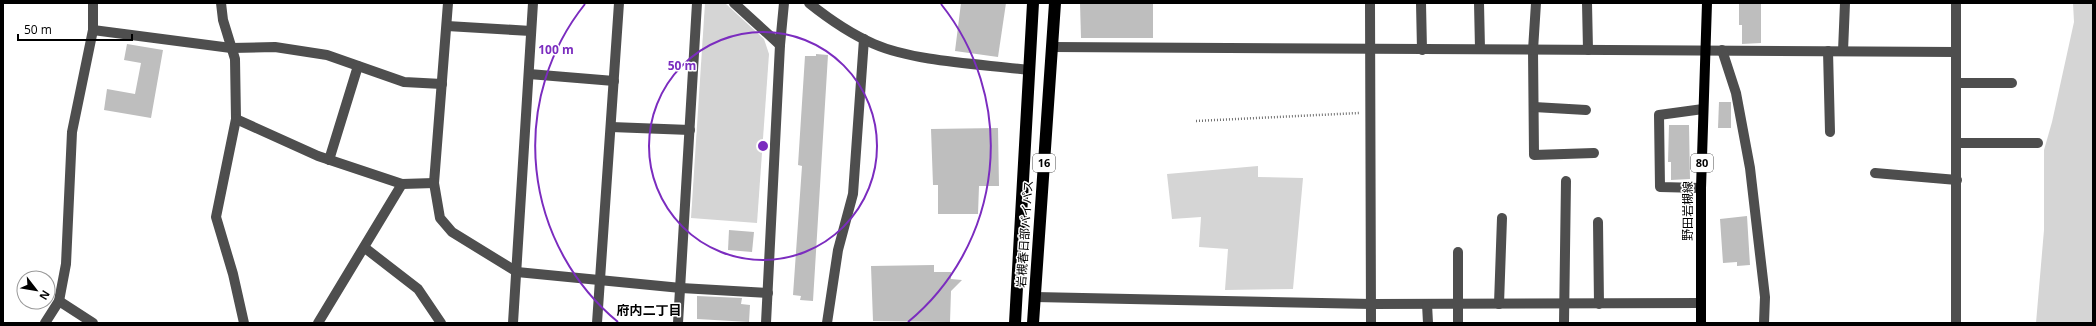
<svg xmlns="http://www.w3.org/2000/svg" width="2096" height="326" font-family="'Open Sans','Noto Sans JP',sans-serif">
	<rect width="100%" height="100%" fill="#fff"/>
	<g fill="#d5d5d5">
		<polygon points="705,3 725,3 764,39 769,54 757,223 691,218"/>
		<polygon points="2073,3 2093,3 2093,323 2036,323 2044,230 2044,150 2052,122 2074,22"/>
		<polygon points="1258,166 1258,177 1303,178 1293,289 1225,290 1228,249 1199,247 1201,217 1172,219 1167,174"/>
	</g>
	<g fill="#bebebe">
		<polygon points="961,3 1006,3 998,57 955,51"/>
		<polygon points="1080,3 1153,3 1153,38 1081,38"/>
		<polygon points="1739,3 1761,3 1761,43 1742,44 1742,25 1739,25"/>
		<polygon points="127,44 163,50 151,118 104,110 107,89 135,94 141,63 124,60"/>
		<polygon points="816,54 828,55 813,301 800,300 801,296 793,295 802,166 798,165 805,56 816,56"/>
		<polygon points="1719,102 1731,102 1731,128 1718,128"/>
		<polygon points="1669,125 1689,125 1690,179 1671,180 1671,162 1668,162"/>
		<polygon points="998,128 999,186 979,186 978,214 938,214 938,185 933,185 931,129"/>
		<polygon points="1747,216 1750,265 1737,266 1737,262 1723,263 1720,219"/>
		<polygon points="729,230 754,232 752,252 728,250"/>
		<polygon points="934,265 934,272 951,272 951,279 962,280 951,291 950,322 873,321 871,266"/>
		<polygon points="697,296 742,298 741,304 750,305 749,322 697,319"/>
	</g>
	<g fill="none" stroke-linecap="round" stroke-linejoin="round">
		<polyline stroke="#707070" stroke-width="2.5" stroke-dasharray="1 2" stroke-linecap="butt" points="1196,121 1359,113"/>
		<g stroke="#4e4e4e" stroke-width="10">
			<polyline points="221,3 223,20 235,59 236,119 216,217 233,274 244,323"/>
			<polyline points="448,3 434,183 440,218 452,232 517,272 681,288 768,293"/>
			<polyline points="734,3 780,45"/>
			<path d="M809,3C829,19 851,34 874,44C915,62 983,64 1028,70"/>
			<polyline points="1370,3 1371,323"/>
			<polyline points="1421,3 1422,50"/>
			<polyline points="1479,3 1480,49"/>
			<polyline points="1536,3 1533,50 1534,155 1594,153"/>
			<polyline points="1587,3 1588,50"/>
			<polyline points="447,26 531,31"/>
			<polyline points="93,30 231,48 275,47 327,55 404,82 442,84"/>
			<polyline points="1052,47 1956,52"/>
			<polyline points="1722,50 1736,93 1750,168 1765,297 1764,323"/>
			<polyline points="1828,51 1830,132"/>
			<polyline points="1843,51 1845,3"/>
			<polyline points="529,74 614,81"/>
			<polyline points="1956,83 2012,83"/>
			<polyline points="1534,107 1586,110"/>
			<polyline points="236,119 318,156 402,184 434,183"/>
			<polyline points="611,127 690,130"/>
			<polyline points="1957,143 2038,143"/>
			<polyline points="329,160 358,66"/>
			<polyline points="1875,173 1957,180"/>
			<polyline points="1701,188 1660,187 1659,115 1703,109"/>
			<polyline points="1598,222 1599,304"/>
			<polyline points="365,248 418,289 441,323"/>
			<polyline points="1035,297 1372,304 1701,303"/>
			<polyline points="59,301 93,323"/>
			<polyline points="1427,304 1428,323"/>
			<polyline points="1499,304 1502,218"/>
			<polyline points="45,323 59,301 66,264 72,132 93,30 93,3"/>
			<polyline points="318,323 402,184"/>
			<polyline points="513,323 533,3"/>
			<polyline points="597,323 619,3"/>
			<polyline points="678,323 697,3"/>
			<polyline points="766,323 780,45 784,3"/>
			<polyline points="827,323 838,250 853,194 864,39"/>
			<polyline points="1458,323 1458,252"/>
			<polyline points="1564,323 1566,181"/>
			<polyline points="1956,323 1956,3"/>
		</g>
		<polyline stroke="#000" stroke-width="10" points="1701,323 1701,188 1707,3"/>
		<g stroke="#000" stroke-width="12">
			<polyline points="1015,323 1033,3"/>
			<polyline points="1033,323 1055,3"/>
		</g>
	</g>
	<g fill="none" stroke="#7b2cbf" stroke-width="2">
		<circle cx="763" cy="146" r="114"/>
		<path d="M618 322A228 228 0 0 1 585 4M941 4A228 228 0 0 1 908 322"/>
	</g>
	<g text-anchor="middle" stroke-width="3" stroke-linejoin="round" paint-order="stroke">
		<g fill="#fff" stroke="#4c4c4c" stroke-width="1">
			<rect x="1033" y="154" width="22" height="18" rx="3"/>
			<rect x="1691" y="154" width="22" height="18" rx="3"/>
		</g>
		<g font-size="11" font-weight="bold" fill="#000">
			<text x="1044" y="167">16</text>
			<text x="1702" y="167">80</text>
		</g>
		<g font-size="12" fill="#000" stroke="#fff">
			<text transform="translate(1688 211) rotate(-90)" y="4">野田岩槻線</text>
			<text transform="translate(1025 234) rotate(-86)" y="4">岩槻春日部バイパス</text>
		</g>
		<g font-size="13" font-weight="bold" fill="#000" stroke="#fff">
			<text x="649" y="315">府内二丁目</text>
		</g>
	</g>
	<circle cx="763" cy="146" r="6" fill="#7b2cbf" stroke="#fff" stroke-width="2"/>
	<g font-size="12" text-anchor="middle" font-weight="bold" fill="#7b2cbf" stroke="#fff" stroke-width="3" stroke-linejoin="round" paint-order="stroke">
		<text x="556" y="54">100 m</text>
		<text x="682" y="70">50 m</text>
	</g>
	<rect width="2096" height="326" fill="none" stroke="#000000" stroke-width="8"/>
	<g transform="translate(36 290) rotate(121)"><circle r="19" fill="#ffffff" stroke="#999999"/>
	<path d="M0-3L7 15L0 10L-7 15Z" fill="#000000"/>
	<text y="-6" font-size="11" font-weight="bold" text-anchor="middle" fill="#000000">N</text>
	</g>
	<path d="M18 34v6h114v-6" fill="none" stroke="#000000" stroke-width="2"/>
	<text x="24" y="34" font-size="12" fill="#000000" stroke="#ffffff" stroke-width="3" paint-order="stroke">50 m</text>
</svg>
